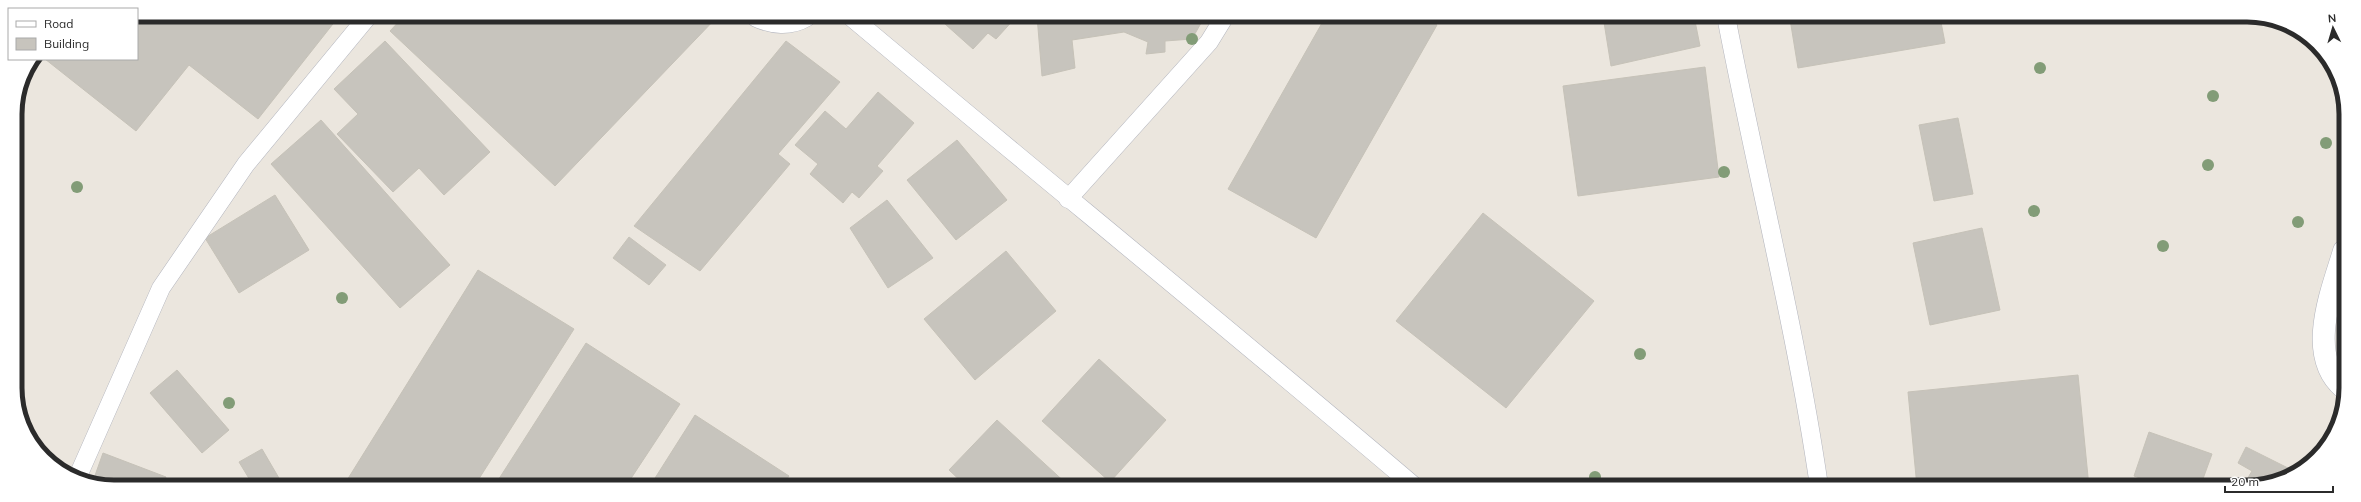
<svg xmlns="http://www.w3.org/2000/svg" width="2361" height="502" font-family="Mulish,sans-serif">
	<rect width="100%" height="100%" fill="#ebe6de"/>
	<g fill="#c7c4bd" stroke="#c6c2b8">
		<polygon points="137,15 340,15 258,119 189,65 136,131 45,59 137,59"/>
		<polygon points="405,15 718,16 555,186 390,31"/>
		<polygon points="936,16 1017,16 996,39 988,33 973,49"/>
		<polygon points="1037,16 1217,16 1205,16 1192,39 1165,41 1165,52 1146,54 1148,42 1124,32 1072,40 1075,68 1042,76"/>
		<polygon points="1326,16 1421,16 1437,25 1316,238 1228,189"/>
		<polygon points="1603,16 1694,16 1700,46 1611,66"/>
		<polygon points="1804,16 1940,17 1945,43 1798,68 1790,19"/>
		<polygon points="385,41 490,152 444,195 419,168 393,192 337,134 358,114 334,89"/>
		<polygon points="786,41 840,82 778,154 790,164 700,271 634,226"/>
		<polygon points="1705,67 1719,177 1578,196 1563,86"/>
		<polygon points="878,92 914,123 877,166 883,171 859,198 852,192 843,203 810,174 818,164 795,145 825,111 846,129"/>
		<polygon points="1958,118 1973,194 1934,201 1919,125"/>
		<polygon points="321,120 450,265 400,308 271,164"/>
		<polygon points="957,140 1007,200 956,240 907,180"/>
		<polygon points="275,195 309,250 239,293 205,238"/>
		<polygon points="887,200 933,258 888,288 850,228"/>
		<polygon points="1483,213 1594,301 1506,408 1396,321"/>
		<polygon points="16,219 23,223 16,236"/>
		<polygon points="1982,228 2000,310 1930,325 1913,243"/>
		<polygon points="629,237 666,265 649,285 613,258"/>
		<polygon points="1006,251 1056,311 975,380 924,319"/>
		<polygon points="478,270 574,329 475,485 344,485"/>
		<polygon points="586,343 680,404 626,486 495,485"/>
		<polygon points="1099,359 1166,420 1110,482 1042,421"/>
		<polygon points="177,370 229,430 202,453 150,393"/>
		<polygon points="2078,375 2089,487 1917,487 1908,392"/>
		<polygon points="695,415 789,476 782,486 650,486"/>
		<polygon points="997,420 1069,486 966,486 949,470"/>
		<polygon points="2149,432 2212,454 2200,487 2166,487 2134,476"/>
		<polygon points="2246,447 2290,469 2285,480 2256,486 2246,481 2252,471 2238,463"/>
		<polygon points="262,449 283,485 253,485 239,462"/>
		<polygon points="103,453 166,477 163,485 92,484"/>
		<polygon points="1196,482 1201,486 1166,486 1167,485"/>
	</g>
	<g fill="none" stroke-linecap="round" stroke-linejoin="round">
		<g stroke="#b2b4bd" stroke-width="19">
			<g id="lane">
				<path d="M850,16C1037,173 1227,327 1414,486"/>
				<path d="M1726,16C1756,173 1796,328 1819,486"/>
				<polyline points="1068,199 1209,42 1225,16"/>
				<polyline points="78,476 161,288 246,164 369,15"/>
			</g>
		</g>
		<g stroke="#b2b4bd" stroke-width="23">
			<g id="street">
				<path d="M757,16C772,23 790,25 805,16"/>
				<path d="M2344,251C2332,291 2305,355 2344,388"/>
			</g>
		</g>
		<use href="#lane" stroke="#fff" stroke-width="18"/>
		<use href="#street" stroke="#fff" stroke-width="22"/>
	</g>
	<g fill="#829c77">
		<circle cx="1192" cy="39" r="6"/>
		<circle cx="2040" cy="68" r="6"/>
		<circle cx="2213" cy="96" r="6"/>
		<circle cx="2326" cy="143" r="6"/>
		<circle cx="2208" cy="165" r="6"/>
		<circle cx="1724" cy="172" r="6"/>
		<circle cx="77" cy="187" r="6"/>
		<circle cx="2034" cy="211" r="6"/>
		<circle cx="2298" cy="222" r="6"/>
		<circle cx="2163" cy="246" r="6"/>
		<circle cx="342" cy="298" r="6"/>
		<circle cx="1640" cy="354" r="6"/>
		<circle cx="229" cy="403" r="6"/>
		<circle cx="1595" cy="477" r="6"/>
	</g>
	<path d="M0 0H2361V502H0ZM114 22H2247A92 92 0 0 1 2339 114V388A92 92 0 0 1 2247 480H114A92 92 0 0 1 22 388V114A92 92 0 0 1 114 22Z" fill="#fff" fill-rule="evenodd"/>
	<path fill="none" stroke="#2b2b2b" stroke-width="5" d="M114 22H2247A92 92 0 0 1 2339 114V388A92 92 0 0 1 2247 480H114A92 92 0 0 1 22 388V114A92 92 0 0 1 114 22Z"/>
	<rect x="8" y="8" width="130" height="52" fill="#ffffff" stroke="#aaaaaa"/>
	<rect x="16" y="21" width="20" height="6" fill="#ffffff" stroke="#aaaaaa"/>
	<text x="44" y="28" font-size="12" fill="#2b2b2b">Road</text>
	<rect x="16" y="38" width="20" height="12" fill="#c7c4bd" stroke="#aaaaaa"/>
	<text x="44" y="48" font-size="12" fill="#2b2b2b">Building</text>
	<g transform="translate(2333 28) rotate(355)" stroke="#ffffff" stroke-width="3" paint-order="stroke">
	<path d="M0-3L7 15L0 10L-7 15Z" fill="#2b2b2b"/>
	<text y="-6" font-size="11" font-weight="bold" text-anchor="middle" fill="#2b2b2b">N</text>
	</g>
	<path d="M2225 486v6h108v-6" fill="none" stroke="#2b2b2b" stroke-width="2"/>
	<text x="2231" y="486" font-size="12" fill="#2b2b2b" stroke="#ffffff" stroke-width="3" paint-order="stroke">20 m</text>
</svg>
